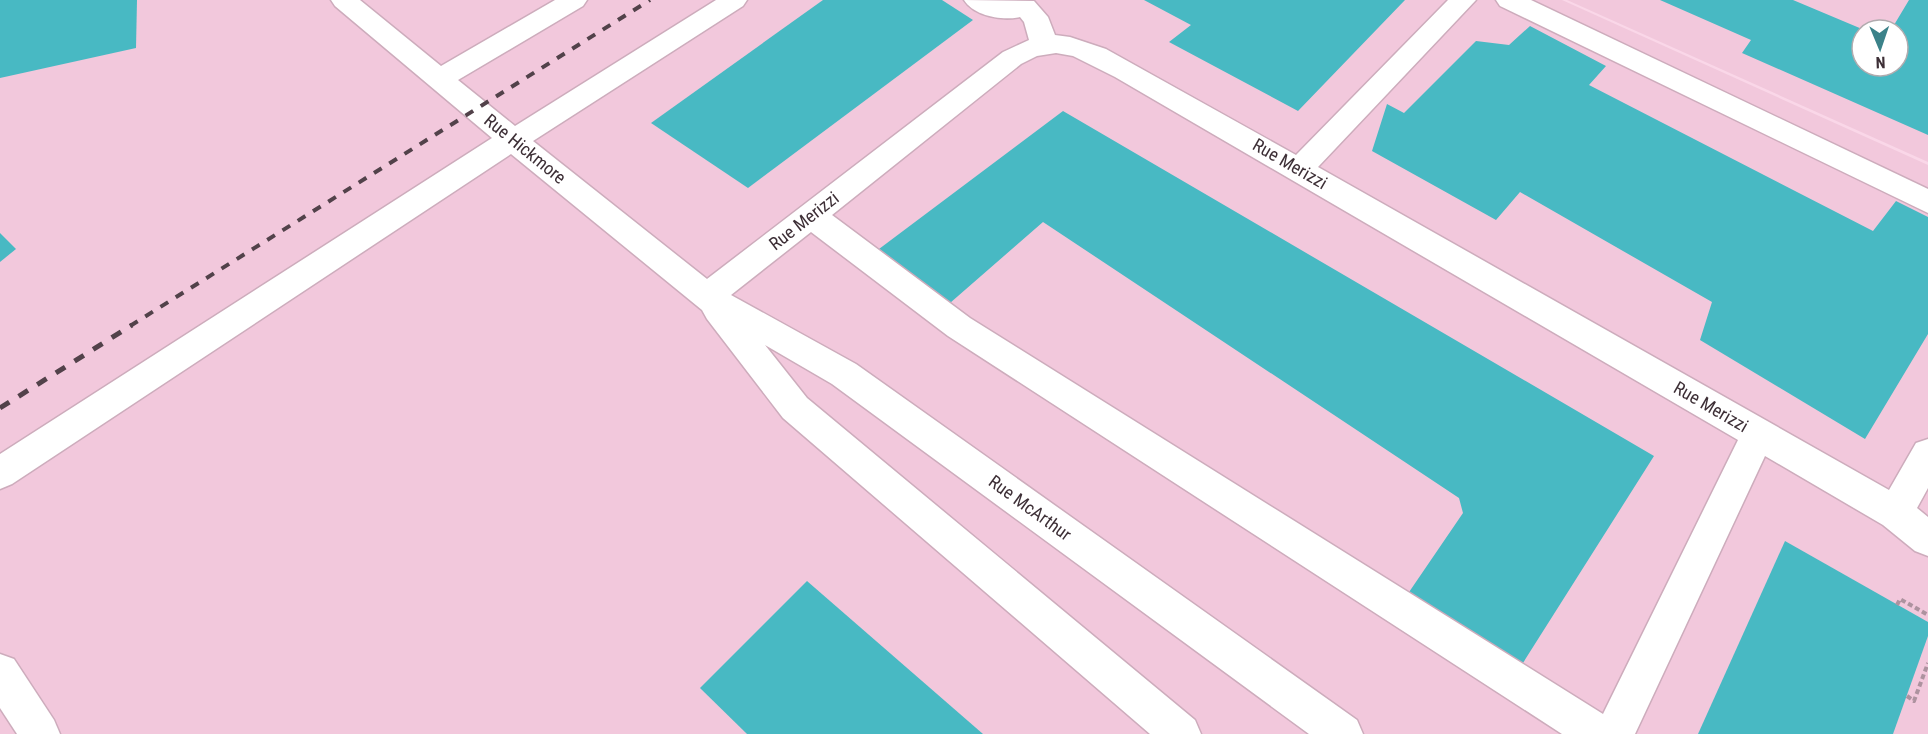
<svg xmlns="http://www.w3.org/2000/svg" width="1928" height="734" font-family="'Roboto Condensed',sans-serif">
	<rect width="100%" height="100%" fill="#fad7e8"/>
	<g fill="#f2c8dc" fill-rule="evenodd">
		<polygon points="0,0 1562,0 1928,165 1928,734 0,734"/>
		<path d="M1567,0H1928V162ZM1862,30H1898V66H1862Z"/>
	</g>
	<g fill="#48b9c3">
		<polygon points="0,0 137,0 136,48 0,78"/>
		<polygon points="823,0 942,0 973,20 748,188 651,123"/>
		<polygon points="1144,0 1405,0 1298,111 1169,42 1191,25"/>
		<polygon points="1660,0 1793,0 1862,29 1862,66 1898,66 1898,30 1891,30 1909,0 1928,0 1928,135 1742,53 1751,40"/>
		<polygon points="1530,26 1606,66 1589,85 1873,231 1896,201 1928,217 1928,334 1865,439 1700,340 1712,302 1520,192 1496,220 1372,151 1387,104 1404,113 1476,41 1509,45"/>
		<polygon points="1063,111 1654,456 1516,674 1405,598 1463,513 1459,498 1043,222 950,303 879,249"/>
		<polygon points="0,233 16,249 0,262"/>
		<polygon points="1785,541 1928,622 1928,636 1893,734 1698,734"/>
		<polygon points="807,581 983,734 747,734 700,688"/>
	</g>
	<g fill="none" stroke-linecap="round" stroke-linejoin="round">
		<g stroke="#cdacbc" stroke-width="3">
			<g id="minor">
				<path d="M331,0H360L441,66L555,0H587L583,6L458,80L515,126L716,0H747L743,6L533,141L707,279L1003,52L1029,40L1024,22L1020,17C1002,21 974,16 964,0L1034,1L1048,17L1055,35L1070,37L1106,49L1296,155L1448,0H1476L1318,167L1889,490L1916,443L1928,439V488L1917,508L1928,517V556L1915,551L1883,525L1765,456L1635,734H1562L948,336L811,232L731,295L856,364L1357,720L1363,734H1309L832,384L765,345L807,398L1195,720L1201,734H1150L783,418L707,319L702,310L511,154L12,484L0,489V454L492,138L335,6ZM1056,53L1073,56L1115,77L1738,440L1603,714L970,318L832,215L1021,64L1037,56Z"/>
				<polygon points="1496,0 1531,0 1928,189 1928,213 1500,6"/>
				<polygon points="0,654 14,659 54,720 60,734 17,734 0,708"/>
			</g>
		</g>
		<g stroke="#ad929f" stroke-width="4" stroke-dasharray="5 3" stroke-linecap="butt">
			<polyline points="1897,605 1900,599 1928,615"/>
			<polyline points="1907,696 1914,701 1928,663"/>
		</g>
		<use href="#minor" fill="#fff" fill-rule="evenodd"/>
		<polyline stroke="#52424a" stroke-width="4" stroke-dasharray="9 9" stroke-linecap="butt" points="130,326 650,0"/>
		<polyline stroke="#52424a" stroke-width="5" stroke-dasharray="11 11" stroke-linecap="butt" points="0,408 132,325"/>
	</g>
	<g text-anchor="middle" stroke-width="5" stroke-linejoin="round" paint-order="stroke">
		<g font-size="18" fill="#3d2f36" stroke="#fff">
			<text transform="translate(525 149) rotate(39)" y="6">Rue Hickmore</text>
			<text transform="translate(1290 164) rotate(30)" y="6">Rue Merizzi</text>
			<text transform="translate(804 221) rotate(-38)" y="6">Rue Merizzi</text>
			<text transform="translate(1711 407) rotate(30)" y="6">Rue Merizzi</text>
			<text transform="translate(1030 508) rotate(36)" y="6">Rue McArthur</text>
		</g>
	</g>
	<g transform="translate(1880 48) rotate(178)"><circle r="28" fill="#ffffff" stroke="#b1acaf" stroke-width="1.5"/>
	<path d="M0-4.5L10 22L0 15L-10 22Z" fill="#3b8289"/>
	<text y="-9" font-size="16" font-weight="bold" text-anchor="middle" fill="#3d2f36">N</text>
	</g>
</svg>
